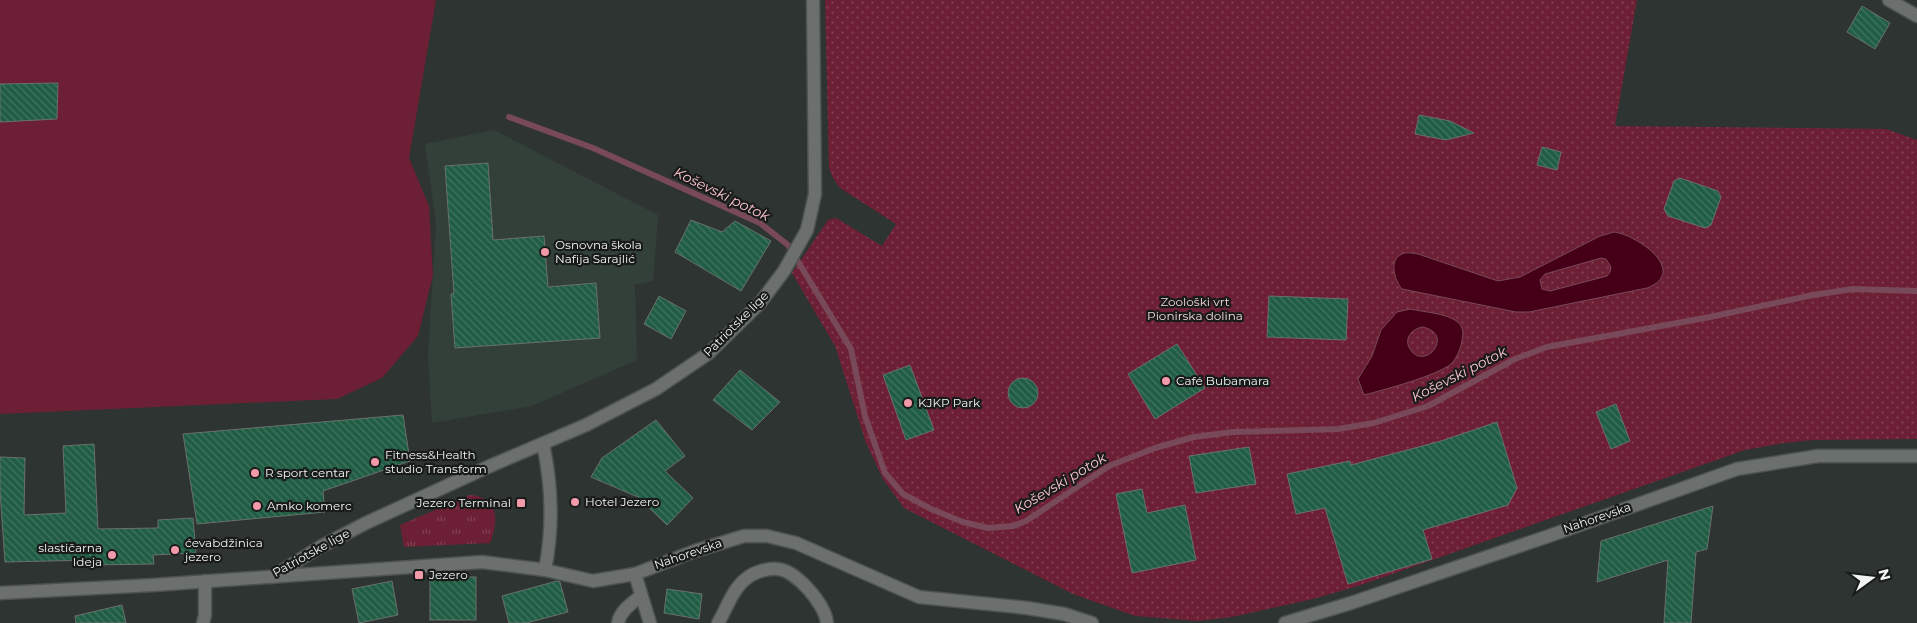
<svg xmlns="http://www.w3.org/2000/svg" width="1917" height="623" font-family="Montserrat,sans-serif">
	<defs>
		<pattern id="grass-tufts" width="24" height="20" patternUnits="userSpaceOnUse" patternTransform="scale(1.25)"><rect width="24" height="20" fill="#6d2035"/><path d="M3 7l-1-3M5 7V3M7 7l1-3M15 17l-1-3M17 17v-4M19 17l1-3" fill="none" stroke="#824153"/></pattern>
		<pattern id="park-dots" width="8" height="8" patternUnits="userSpaceOnUse" patternTransform="scale(1.25)"><rect width="8" height="8" fill="#6d2035"/><path d="M2 2h.1M6 6h.1" fill="none" stroke="#824153" stroke-width="1.8" stroke-linecap="round"/></pattern>
		<pattern id="building-back-hatch" width="6" height="6" patternUnits="userSpaceOnUse" patternTransform="scale(1.25)"><rect width="6" height="6" fill="#205d44"/><path d="M-1 5l2 2M0 0l6 6M5-1l2 2" fill="none" stroke="#41755f"/></pattern>
	</defs>
	<rect width="100%" height="100%" fill="#2e3431"/>
	<polygon fill="#334039" points="494,130 658,215 653,281 635,285 637,360 532,406 432,423 428,354 436,223 425,144"/>
	<path fill="url(#grass-tufts)" d="M470,495C499,497 499,521 490,543L404,547L400,525Z"/>
	<polygon fill="url(#park-dots)" points="825,0 1637,0 1615,126 1886,129 1917,140 1917,439 1813,440 1784,443 1745,450 1361,585 1313,599 1232,617 1198,621 1135,616 1073,594 904,508 883,479 866,443 835,346 792,273 828,220 836,218 882,246 896,224 840,188 833,178 829,168"/>
	<polygon fill="#6d2035" points="0,0 436,0 409,158 429,206 433,275 418,336 382,378 337,399 0,414"/>
	<g fill="#450018" stroke="#784959" fill-rule="evenodd">
		<path d="M1614,232C1638,235 1689,272 1647,288L1529,312H1516L1402,289C1395,281 1388,260 1402,254C1406,252 1413,253 1418,254L1498,281L1520,277L1600,236ZM1601,258L1606,259L1611,267L1610,272L1607,276L1550,291L1542,289L1540,280L1545,274Z"/>
		<path d="M1410,309C1424,312 1443,313 1455,320C1463,325 1464,332 1462,340C1461,348 1457,358 1451,364C1436,376 1383,390 1364,395L1358,379L1372,356L1381,330L1397,312ZM1423,327C1456,335 1424,372 1410,349C1403,338 1413,328 1423,327Z"/>
	</g>
	<g fill="none" stroke-linecap="round" stroke-linejoin="round">
		<polyline stroke="#784959" stroke-width="6" points="509,117 593,148 760,223 788,245 851,349 865,416 885,473 903,494 931,509 963,522 988,528 1013,526 1026,521 1109,466 1155,448 1194,437 1233,432 1338,429 1374,423 1428,406 1515,359 1547,347 1710,317 1813,295 1853,289 1917,291"/>
	</g>
	<g fill="url(#building-back-hatch)" stroke="#69716d">
		<polygon points="1862,6 1890,23 1875,49 1847,32"/>
		<polygon points="58,83 57,119 0,122 0,84"/>
		<polygon points="1419,115 1450,121 1474,133 1446,140 1415,134"/>
		<polygon points="1542,147 1561,152 1557,170 1537,165"/>
		<polygon points="488,163 493,240 544,236 548,287 596,283 600,338 455,348 451,294 454,294 445,166"/>
		<polygon points="1680,178 1718,191 1721,197 1711,225 1705,228 1668,216 1664,209 1674,181"/>
		<polygon points="691,220 722,232 735,221 771,241 741,291 675,252"/>
		<polygon points="659,296 686,311 671,339 644,324"/>
		<polygon points="1269,296 1348,299 1346,340 1267,337"/>
		<polygon points="1177,344 1205,388 1155,419 1128,374"/>
		<polygon points="910,365 934,430 906,440 883,375"/>
		<polygon points="740,370 780,402 752,430 713,400"/>
		<circle cx="1023" cy="393" r="15"/>
		<polygon points="1616,404 1630,441 1611,449 1596,412"/>
		<polygon points="403,415 410,461 323,491 325,512 197,524 183,434"/>
		<polygon points="656,420 685,456 665,471 693,498 667,525 638,497 591,477 602,458"/>
		<polygon points="1497,422 1517,488 1508,505 1423,530 1432,559 1348,584 1325,508 1296,514 1287,474 1350,461 1351,465 1441,441"/>
		<polygon points="94,444 98,529 158,528 158,520 193,518 196,553 153,555 154,564 93,565 93,560 5,562 0,491 0,457 25,458 24,515 66,513 63,446"/>
		<polygon points="1249,447 1256,484 1196,493 1189,456"/>
		<polygon points="1142,489 1147,513 1185,505 1196,560 1132,573 1116,494"/>
		<polygon points="1713,506 1707,549 1696,552 1691,623 1664,623 1668,560 1597,582 1601,541"/>
		<rect x="430" y="577" width="46" height="43"/>
		<polygon points="392,581 398,615 359,623 352,589"/>
		<polygon points="557,581 560,582 568,612 526,623 509,623 502,596"/>
		<polygon points="667,589 702,594 699,619 664,613"/>
		<polygon points="122,605 126,623 76,623 75,616"/>
	</g>
	<g fill="none" stroke-linecap="round" stroke-linejoin="round">
		<g stroke="#4d5350" stroke-width="15">
			<g id="minor">
				<polyline points="1889,0 1917,16"/>
				<path d="M543,444C552,485 553,529 545,570"/>
				<polyline points="635,574 650,623"/>
				<polyline points="272,577 320,547 366,523 490,466 586,425 656,389 709,353 760,303 784,271 807,230 815,194 813,0"/>
				<polyline points="203,623 205,615 205,581"/>
				<path d="M618,623C620,611 632,603 641,596"/>
				<path d="M718,623C727,608 733,588 747,578C754,572 768,568 777,569C796,570 825,604 827,623"/>
			</g>
		</g>
		<g stroke="#4d5350" stroke-width="15">
			<g id="tertiary">
				<polyline points="0,593 154,585 482,562 545,570 593,581 635,574 695,551 744,536 767,536 796,543 919,597 1027,608 1064,614 1092,623"/>
				<polyline points="1285,623 1351,603 1546,537 1737,469 1818,456 1917,456"/>
			</g>
		</g>
		<use href="#minor" stroke="#6b6f6d" stroke-width="12"/>
		<use href="#tertiary" stroke="#6b6f6d" stroke-width="12"/>
	</g>
	<g fill="#f39aaa" stroke="#181b19" stroke-width="2">
		<circle cx="545" cy="252" r="5"/>
		<circle cx="1166" cy="381" r="5"/>
		<circle cx="908" cy="403" r="5"/>
		<circle cx="375" cy="462" r="5"/>
		<circle cx="255" cy="473" r="5"/>
		<circle cx="575" cy="502" r="5"/>
		<rect x="516" y="498" width="10" height="10" rx="2.5"/>
		<circle cx="257" cy="506" r="5"/>
		<circle cx="175" cy="550" r="5"/>
		<circle cx="112" cy="555" r="5"/>
		<rect x="414" y="570" width="10" height="10" rx="2.5"/>
	</g>
	<g text-anchor="middle" stroke-width="4.5" stroke-linejoin="round" paint-order="stroke">
		<g font-size="12" fill="#f0f4f2" stroke="#181b19" text-anchor="start">
			<text x="555" y="249">Osnovna škola<tspan x="555" dy="14">Nafija Sarajlić</tspan></text>
			<text x="1176" y="385">Café Bubamara</text>
			<text x="918" y="407">KJKP Park</text>
			<text x="385" y="459">Fitness&amp;Health<tspan x="385" dy="14">studio Transform</tspan></text>
			<text x="265" y="477">R sport centar</text>
			<text x="585" y="506">Hotel Jezero</text>
			<text x="511" y="507" text-anchor="end">Jezero Terminal</text>
			<text x="267" y="510">Amko komerc</text>
			<text x="185" y="547">ćevabdžinica<tspan x="185" dy="14">jezero</tspan></text>
			<text x="102" y="552" text-anchor="end">slastičarna<tspan x="102" dy="14">Ideja</tspan></text>
			<text x="429" y="579">Jezero</text>
		</g>
		<g font-size="12" fill="#f2d6da" stroke="#181b19">
			<text x="1195" y="306">Zoološki vrt<tspan x="1195" dy="14">Pionirska dolina</tspan></text>
		</g>
		<g font-size="12" fill="#f0f4f2" stroke="#181b19">
			<text transform="translate(736 324) rotate(-45)" y="4">Patriotske lige</text>
			<text transform="translate(1597 518) rotate(-19)" y="4">Nahorevska</text>
			<text transform="translate(311 553) rotate(-29)" y="4">Patriotske lige</text>
			<text transform="translate(688 554) rotate(-19)" y="4">Nahorevska</text>
		</g>
		<g font-size="14" font-style="italic" fill="#fbc4cd" stroke="#181b19">
			<text transform="translate(722 194) rotate(26)" y="5">Koševski potok</text>
			<text transform="translate(1459 374) rotate(-27)" y="5">Koševski potok</text>
			<text transform="translate(1060 483) rotate(-31)" y="5">Koševski potok</text>
		</g>
	</g>
	<g transform="translate(1872 578) rotate(75)" stroke="#181b19" stroke-width="4" paint-order="stroke">
	<path d="M0-4L9 19L0 12L-9 19Z" fill="#f0f4f2"/>
	<text y="-8" font-size="14" font-weight="bold" text-anchor="middle" fill="#f0f4f2">N</text>
	</g>
</svg>
